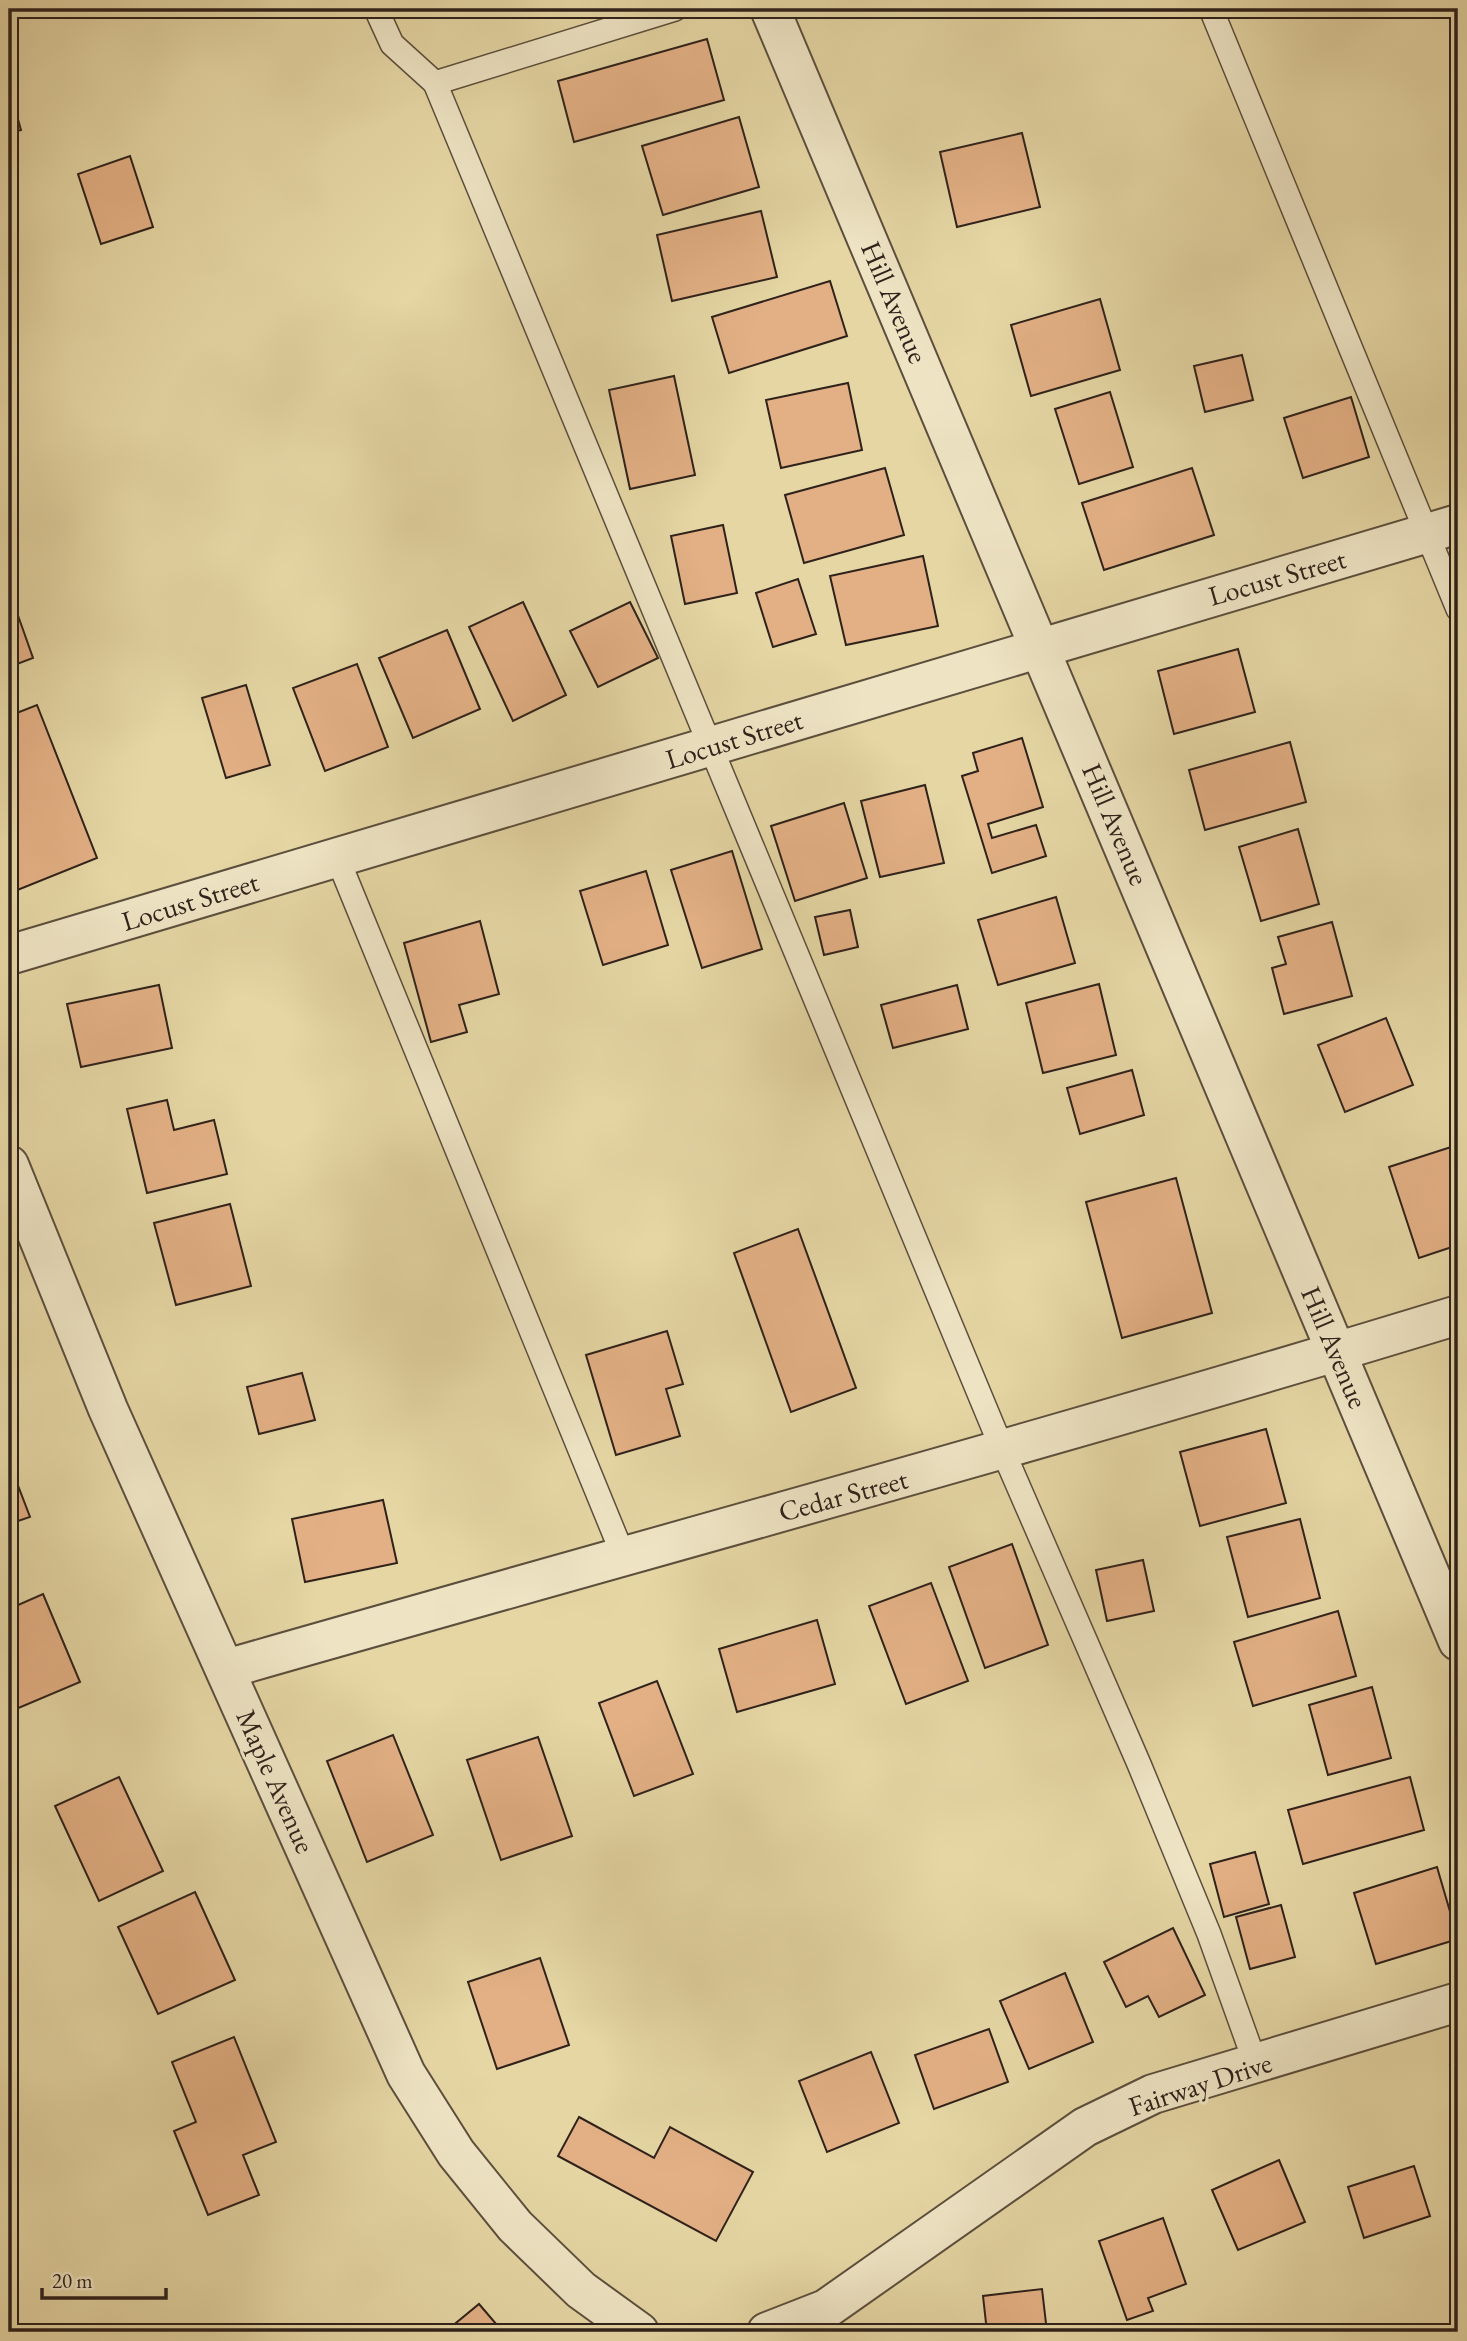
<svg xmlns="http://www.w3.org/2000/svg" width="1467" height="2341" font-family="'EB Garamond',serif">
	<rect width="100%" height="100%" fill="#e5d6a4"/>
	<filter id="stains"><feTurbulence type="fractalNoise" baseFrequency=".00286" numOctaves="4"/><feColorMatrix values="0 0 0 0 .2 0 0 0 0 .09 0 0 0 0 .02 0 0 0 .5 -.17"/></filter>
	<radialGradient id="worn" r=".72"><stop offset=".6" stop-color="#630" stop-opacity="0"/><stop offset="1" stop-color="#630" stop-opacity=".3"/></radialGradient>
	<g fill="#e3b085" stroke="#2f221b" stroke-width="2">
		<polygon points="707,39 724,100 574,142 558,81"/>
		<polygon points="9,87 21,130 9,133"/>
		<polygon points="739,117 759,187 663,215 642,146"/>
		<polygon points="1022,133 1040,207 957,227 940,152"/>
		<polygon points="130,156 153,227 101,244 78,174"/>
		<polygon points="761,211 777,277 672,301 657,235"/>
		<polygon points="830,281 847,336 729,373 712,317"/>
		<polygon points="1100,299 1120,370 1031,396 1011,325"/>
		<polygon points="1242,355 1253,400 1205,412 1194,366"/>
		<polygon points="674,376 695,475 630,489 609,390"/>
		<polygon points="848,383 862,450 781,468 766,400"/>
		<polygon points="1110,392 1133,467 1079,484 1055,409"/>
		<polygon points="1351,397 1369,457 1303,478 1284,418"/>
		<polygon points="885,468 904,535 804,563 785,495"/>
		<polygon points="1192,468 1214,535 1104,570 1082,503"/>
		<polygon points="723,525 737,593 685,604 671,536"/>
		<polygon points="923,556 938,626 846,645 830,576"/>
		<polygon points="798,579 816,634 773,647 756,593"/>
		<polygon points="9,590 33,658 9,667"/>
		<polygon points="523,602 566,695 513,721 469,627"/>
		<polygon points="630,602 658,658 598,687 570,631"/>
		<polygon points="447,630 480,709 413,738 379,658"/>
		<polygon points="1238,649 1255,712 1174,734 1158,671"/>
		<polygon points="357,664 388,747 325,771 293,688"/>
		<polygon points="246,685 270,765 226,778 202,698"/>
		<polygon points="37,705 97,858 10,893 9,716"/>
		<polygon points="1022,738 1043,807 988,824 992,838 1036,825 1046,856 992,873 962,776 978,771 973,753"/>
		<polygon points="1290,742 1306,802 1205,830 1189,770"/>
		<polygon points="925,785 944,863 880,877 861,801"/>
		<polygon points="844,803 867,878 795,901 771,826"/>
		<polygon points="1298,829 1319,904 1261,921 1239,847"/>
		<polygon points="732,851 762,949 702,968 671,870"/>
		<polygon points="646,871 668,945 603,965 580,891"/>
		<polygon points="1056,897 1075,963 998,985 978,920"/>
		<polygon points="850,910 858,947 824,955 815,917"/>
		<polygon points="480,921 499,994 459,1005 467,1032 431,1042 404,943"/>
		<polygon points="1332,922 1352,996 1284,1014 1272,968 1286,964 1278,937"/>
		<polygon points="1099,984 1116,1055 1043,1073 1026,1003"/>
		<polygon points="159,985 172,1048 81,1067 67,1004"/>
		<polygon points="957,985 968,1029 893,1048 881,1005"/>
		<polygon points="1386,1018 1413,1085 1345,1112 1318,1045"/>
		<polygon points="1132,1070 1144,1115 1080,1134 1067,1088"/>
		<polygon points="167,1100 174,1130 214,1120 227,1174 147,1193 127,1109"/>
		<polygon points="1451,1147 1458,1170 1458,1245 1419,1258 1389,1167"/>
		<polygon points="1176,1178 1212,1313 1122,1338 1086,1202"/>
		<polygon points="230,1204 251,1286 176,1305 154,1223"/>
		<polygon points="798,1229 856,1388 791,1412 734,1253"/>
		<polygon points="667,1331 683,1384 666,1389 680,1436 616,1455 586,1355"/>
		<polygon points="302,1373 315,1420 259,1434 247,1387"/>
		<polygon points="1266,1429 1286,1503 1200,1526 1180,1452"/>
		<polygon points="9,1462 30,1517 9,1524"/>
		<polygon points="383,1500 397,1563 305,1582 292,1519"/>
		<polygon points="1300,1519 1320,1598 1248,1617 1227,1537"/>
		<polygon points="1012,1544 1048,1645 985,1668 949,1567"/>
		<polygon points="1143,1560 1154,1611 1107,1621 1096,1570"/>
		<polygon points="931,1583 968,1681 906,1704 869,1606"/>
		<polygon points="43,1594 80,1682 9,1712 9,1609"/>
		<polygon points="1338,1611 1356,1676 1253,1706 1234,1642"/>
		<polygon points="817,1620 835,1684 737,1712 719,1649"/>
		<polygon points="657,1681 693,1774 634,1796 599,1703"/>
		<polygon points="1372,1687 1391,1758 1328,1775 1309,1705"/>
		<polygon points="393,1735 433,1835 367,1862 327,1761"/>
		<polygon points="538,1737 572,1836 501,1860 467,1760"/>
		<polygon points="119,1777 163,1871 99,1901 55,1806"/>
		<polygon points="1410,1777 1424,1830 1303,1864 1288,1810"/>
		<polygon points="1255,1852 1269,1904 1224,1917 1210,1864"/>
		<polygon points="1437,1867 1458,1939 1376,1964 1354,1893"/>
		<polygon points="195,1892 235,1980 158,2014 118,1927"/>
		<polygon points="1281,1905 1295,1957 1250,1969 1236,1917"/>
		<polygon points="1173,1928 1205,1995 1159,2017 1148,1996 1126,2007 1104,1962"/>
		<polygon points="540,1958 569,2045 497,2069 468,1982"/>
		<polygon points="1065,1973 1093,2042 1029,2069 1000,2001"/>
		<polygon points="989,2029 1008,2082 934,2109 915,2055"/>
		<polygon points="234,2037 276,2142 243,2155 259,2195 208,2215 174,2131 196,2122 172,2062"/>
		<polygon points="871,2052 899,2123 827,2152 799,2081"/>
		<polygon points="1458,2062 1458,2090 1450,2065"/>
		<polygon points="579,2117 654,2158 670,2127 753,2172 716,2241 558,2156"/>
		<polygon points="1279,2160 1305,2222 1238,2250 1212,2190"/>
		<polygon points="1414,2166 1430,2216 1364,2238 1348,2187"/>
		<polygon points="1163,2218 1186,2284 1148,2298 1153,2311 1127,2320 1099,2241"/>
		<polygon points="1042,2289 1047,2332 987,2332 983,2296"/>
		<polygon points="479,2304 503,2332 445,2332"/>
	</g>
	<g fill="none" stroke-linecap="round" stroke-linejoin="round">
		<g stroke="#5c4f3d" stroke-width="26">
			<g id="service">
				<polyline points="376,9 392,44 435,83 1003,1451 1139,1764 1209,1934 1256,2065"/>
				<polyline points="1211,9 1458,609"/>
				<polyline points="435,83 675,9"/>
				<polyline points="337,857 623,1555"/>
			</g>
		</g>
		<g stroke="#5c4f3d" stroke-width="42">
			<g id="minor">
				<polyline points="770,9 1458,1641"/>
				<polyline points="9,955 1458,524"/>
				<polyline points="9,1165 108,1409 406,2074 456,2153 515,2226 581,2290 639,2332"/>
				<path d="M226,1669C637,1551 1049,1440 1458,1315"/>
				<polyline points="767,2332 826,2309 1085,2127 1153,2094 1458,2002"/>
			</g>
		</g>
		<use href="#service" stroke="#eee4c4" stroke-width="23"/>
		<use href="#minor" stroke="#eee4c4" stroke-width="38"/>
	</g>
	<g text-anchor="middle" stroke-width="6" stroke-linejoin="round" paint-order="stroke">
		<g font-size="28" fill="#2f221b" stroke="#eee4c4">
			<text transform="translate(895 302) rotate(67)" y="10">Hill Avenue</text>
			<text transform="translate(1277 577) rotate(-16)" y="10">Locust Street</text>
			<text transform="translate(734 739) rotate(-17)" y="10">Locust Street</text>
			<text transform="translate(1116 824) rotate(67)" y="10">Hill Avenue</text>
			<text transform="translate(190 901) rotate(-17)" y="10">Locust Street</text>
			<text transform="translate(1335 1347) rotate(67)" y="10">Hill Avenue</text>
			<text transform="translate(843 1495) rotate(-15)" y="10">Cedar Street</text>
			<text transform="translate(276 1781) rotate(66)" y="10">Maple Avenue</text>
			<text transform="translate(1200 2084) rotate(-18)" y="10">Fairway Drive</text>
		</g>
	</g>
	<rect width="1467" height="2341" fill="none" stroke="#e5d6a4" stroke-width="35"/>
	<rect x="10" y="10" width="1446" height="2320" fill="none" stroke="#2f221b" stroke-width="3.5"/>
	<rect x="18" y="18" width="1432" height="2306" fill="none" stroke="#2f221b" stroke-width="2"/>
	<path d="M42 2288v10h124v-10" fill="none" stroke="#2f221b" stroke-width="3.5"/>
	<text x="52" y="2288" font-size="21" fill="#2f221b" stroke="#eee4c4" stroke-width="5" paint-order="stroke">20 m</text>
	<rect width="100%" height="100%" filter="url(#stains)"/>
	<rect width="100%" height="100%" fill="url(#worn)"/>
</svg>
